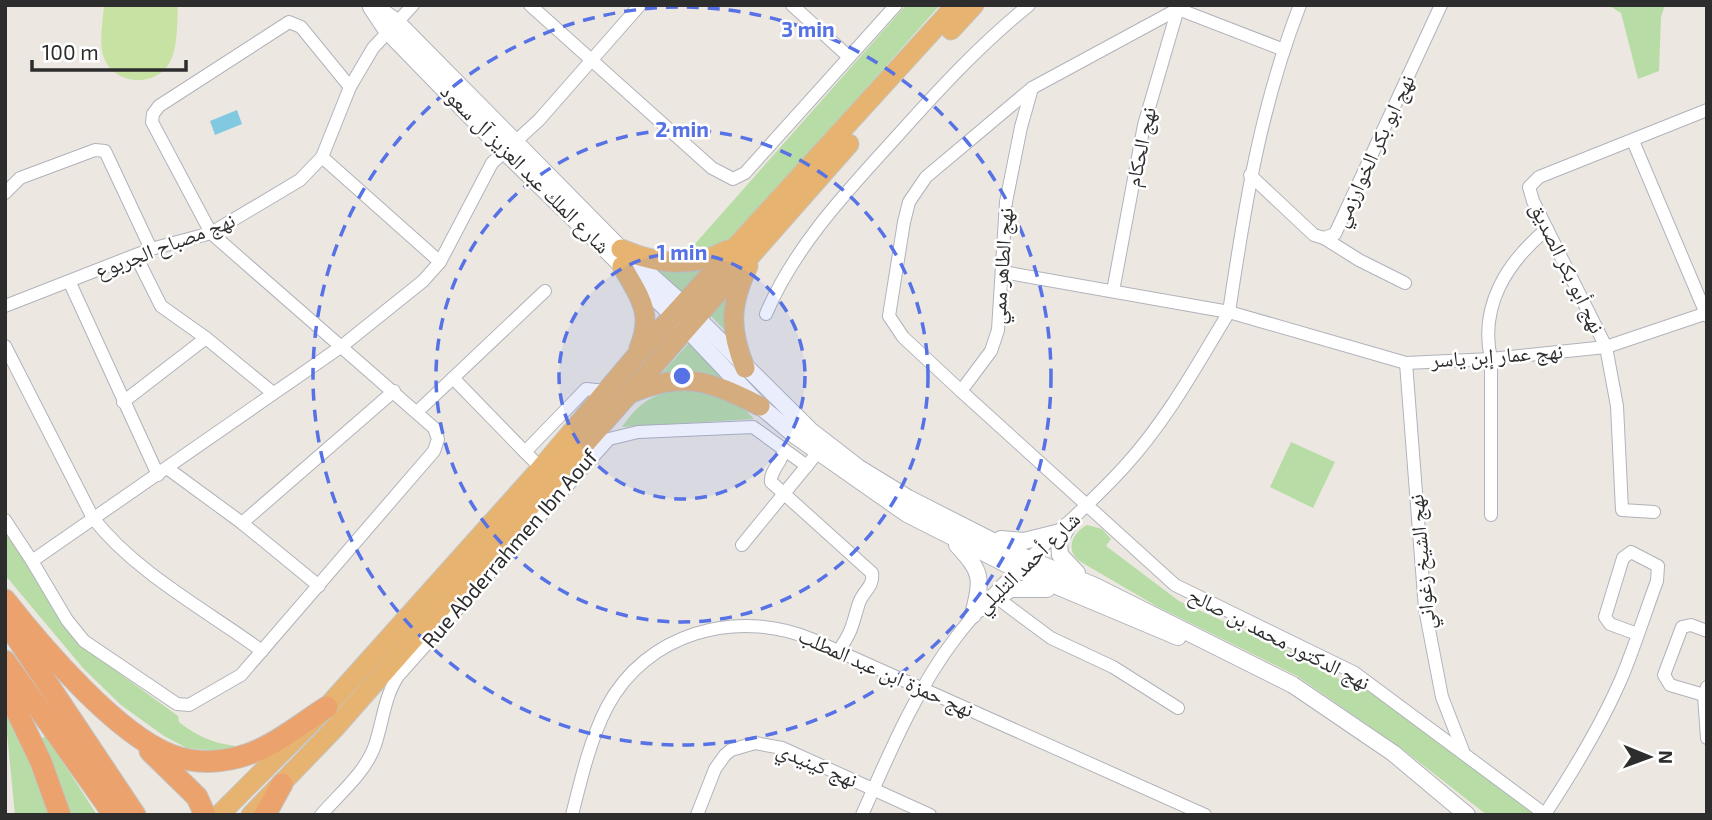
<svg xmlns="http://www.w3.org/2000/svg" width="1712" height="820" font-family="'Exo 2','Noto Naskh Arabic',sans-serif">
	<rect width="100%" height="100%" fill="#ece7e1"/>
	<g fill="#b8dca5">
		<polygon points="906,5 940,5 684,294 654,266 687,253"/>
		<polygon points="1608,5 1665,5 1661,17 1659,71 1638,79 1621,13"/>
		<polygon points="733,291 732,338 711,316"/>
		<polygon points="690,342 728,380 696,371 660,375"/>
		<path d="M703,387L742,406L754,419L622,427C646,392 663,392 703,387Z"/>
		<polygon points="1291,442 1335,462 1313,508 1270,487"/>
		<path d="M1087,525L1102,529L1111,539L1106,546L1179,601L1308,660L1344,682L1350,674L1540,815H1487L1401,748L1297,676L1158,607L1081,562C1065,552 1071,533 1087,525Z"/>
		<path d="M5,526L81,639L101,660L178,716L179,722C203,741 225,747 255,747L226,752L187,748L164,736L121,705L83,668L5,575Z"/>
		<polygon points="5,713 35,766 55,815 15,815"/>
		<polygon points="46,736 97,815 70,815 38,740"/>
	</g>
	<path fill="#c7e2a2" d="M104,5H178C177,22 178,44 171,60C158,89 112,86 103,55C99,40 103,21 104,5Z"/>
	<polygon fill="#81c9e1" points="237,110 242,124 215,135 210,121"/>
	<g fill="none" stroke-linecap="round" stroke-linejoin="round">
		<g stroke="#b1b3bb" stroke-width="14">
			<g id="minor">
				<polyline points="530,5 712,168 733,179 745,173 896,5"/>
				<polyline points="792,5 849,57"/>
				<path d="M1300,5C1260,108 1245,205 1229,312L1406,363L1491,359L1606,347L1707,313"/>
				<polyline points="1032,88 1021,127 1006,202 998,330 991,351 961,391 1175,585 1355,673 1546,815"/>
				<polyline points="1633,141 1707,316"/>
				<polyline points="322,157 440,262"/>
				<polyline points="1250,175 1314,235 1324,238 1335,234 1441,5"/>
				<polyline points="5,193 20,178 95,150 105,151 151,249"/>
				<polyline points="1324,238 1359,260 1405,283"/>
				<polyline points="136,256 161,306 206,338 273,393"/>
				<polyline points="70,283 158,475"/>
				<polyline points="1113,291 1144,125 1179,5"/>
				<polyline points="5,306 151,249 211,233 300,180 322,157 350,87 373,48 413,5"/>
				<path d="M766,314C795,245 850,188 899,134C941,87 980,45 1029,5"/>
				<path d="M5,346L93,518C136,573 206,610 262,651"/>
				<polyline points="1406,363 1425,609 1442,697 1463,751"/>
				<polyline points="453,378 525,452"/>
				<polyline points="961,391 903,337 889,316 904,222 909,202 926,177 1032,88 1178,9 1284,50"/>
				<polyline points="123,402 206,338"/>
				<polyline points="417,412 545,291"/>
				<path d="M783,450C783,463 770,469 771,482L872,573C874,587 863,591 859,603C852,625 853,630 839,650"/>
				<polyline points="167,468 242,523 319,586"/>
				<polyline points="541,468 525,452 586,389 606,391"/>
				<polyline points="1654,512 1622,510 1617,406 1606,347 1533,201 1529,187 1539,177 1707,110"/>
				<path d="M1491,515V359C1479,306 1507,262 1547,229"/>
				<polyline points="5,520 32,561 342,346 423,281 440,262 492,163 539,120 640,5"/>
				<polyline points="242,523 394,391"/>
				<polyline points="742,545 818,452"/>
				<polyline points="32,561 67,620 84,641 177,704 189,705 241,675 434,451 438,439 434,428 211,233 152,122 153,114 159,106 289,22 301,27 350,87"/>
				<polyline points="996,597 1051,638 1113,667 1178,708"/>
				<polyline points="1707,687 1704,695 1707,738"/>
				<polyline points="1704,695 1670,685 1664,675 1682,627 1691,625 1707,631"/>
				<path d="M1545,814C1574,770 1601,726 1622,677C1635,646 1645,613 1657,581L1658,566L1631,552L1623,558L1605,617L1610,624L1637,634"/>
				<path d="M321,815C340,793 366,772 375,745C383,722 384,697 398,676L609,439L638,432L753,427L807,466"/>
				<path d="M572,815C581,779 590,740 607,707C646,633 736,608 811,639L1205,815"/>
				<polyline points="697,815 715,769 725,755 731,750 755,743 782,748 930,815"/>
				<path d="M862,815C889,754 916,689 957,636C1006,572 1071,526 1125,466C1167,420 1197,365 1229,312L1003,272"/>
			</g>
		</g>
		<g stroke="#b1b3bb" stroke-width="18">
			<g id="secondary">
				<polyline points="373,5 397,22 621,249 684,305 810,430 859,468 908,498 1028,559 1093,585 1293,685 1393,753 1467,815"/>
				<polyline points="371,7 387,31 504,151 686,328 760,406 797,437 907,514 1016,569 1178,637"/>
				<polyline points="1068,525 1059,542 1060,555 1077,573"/>
				<polyline points="1001,539 1024,541 1060,532"/>
				<path d="M957,545C983,573 982,578 973,615"/>
				<polyline points="979,609 1011,589 1047,589"/>
			</g>
		</g>
		<g stroke="#c4c4c4" stroke-width="21">
			<g id="trunk">
				<polyline points="951,30 974,5"/>
				<path d="M621,249C656,264 693,269 727,250"/>
				<path d="M622,266C639,296 654,313 639,348"/>
				<path d="M745,368C729,328 730,305 748,266"/>
				<path d="M629,394C685,371 707,380 760,406"/>
				<polyline points="219,815 327,707 541,468 636,356 956,5"/>
				<polyline points="251,815 334,729 849,144"/>
			</g>
		</g>
		<g stroke="#c4c4c4" stroke-width="23">
			<g id="motorway">
				<path d="M5,600C42,647 116,734 171,755C193,763 217,763 239,757C271,749 300,724 327,707"/>
				<polyline points="5,620 135,815"/>
				<polyline points="5,661 114,815"/>
				<polyline points="5,687 41,762 60,815"/>
				<polyline points="150,751 197,797 205,815"/>
				<polyline points="265,815 282,784"/>
			</g>
		</g>
		<use href="#minor" stroke="#fff" stroke-width="12"/>
		<use href="#secondary" stroke="#fff" stroke-width="16"/>
		<use href="#trunk" stroke="#e6b470" stroke-width="19"/>
		<use href="#motorway" stroke="#eba26d" stroke-width="21"/>
	</g>
	<circle cx="682" cy="376" r="123" fill="#5672e5" fill-opacity=".12"/>
	<g fill="none" stroke="#5672e5" stroke-width="3.5" stroke-dasharray="12 9">
		<circle cx="682" cy="376" r="123"/>
		<circle cx="682" cy="376" r="246"/>
		<circle cx="682" cy="376" r="369"/>
	</g>
	<g text-anchor="middle" stroke-width="5" stroke-linejoin="round" paint-order="stroke">
		<g font-size="21" fill="#2d2d2d" stroke="#fff">
			<text transform="translate(1141 147) rotate(-78)" y="7">نهج الحكام</text>
			<text transform="translate(1374 151) rotate(-65)" y="7">نهج ابو بكر الخوارزمي</text>
			<text transform="translate(525 169) rotate(45)" y="7">شارع الملك عبد العزيز آل سعود</text>
			<text transform="translate(165 246) rotate(-21)" y="7">نهج مصباح الجربوع</text>
			<text transform="translate(1002 266) rotate(-86)" y="7">نهج الطاهر ممي</text>
			<text transform="translate(1567 268) rotate(64)" y="7">نهج أبو بكر الصديق</text>
			<text transform="translate(1497 356) rotate(-4)" y="7">نهج عمار إبن ياسر</text>
			<text transform="translate(510 549) rotate(-49)" y="7">Rue Abderrahmen Ibn Aouf</text>
			<text transform="translate(1422 562) rotate(-95)" y="7">نهج الشيخ زغواني</text>
			<text transform="translate(1028 563) rotate(-44)" y="7">شارع أحمد التليلي</text>
			<text transform="translate(1279 639) rotate(27)" y="7">نهج الدكتور محمد بن صالح</text>
			<text transform="translate(886 673) rotate(24)" y="7">نهج حمزة ابن عبد المطلب</text>
			<text transform="translate(817 765) rotate(23)" y="7">نهج كينيدي</text>
		</g>
	</g>
	<circle cx="682" cy="376" r="10" fill="#5672e5" stroke="#fff" stroke-width="3.5"/>
	<g font-size="21" text-anchor="middle" font-weight="bold" fill="#5672e5" stroke="#fff" stroke-width="5" stroke-linejoin="round" paint-order="stroke">
		<text x="808" y="37">3 min</text>
		<text x="682" y="137">2 min</text>
		<text x="682" y="260">1 min</text>
	</g>
	<rect width="1712" height="820" fill="none" stroke="#2d2d2d" stroke-width="14"/>
	<g transform="translate(1649 757) rotate(91)" stroke="#ffffff" stroke-width="5" paint-order="stroke">
	<path d="M0-5L12 26L0 18L-12 26Z" fill="#2d2d2d"/>
	<text y="-10" font-size="19" font-weight="bold" text-anchor="middle" fill="#2d2d2d">N</text>
	</g>
	<path d="M32 60v10h154v-10" fill="none" stroke="#2d2d2d" stroke-width="3.5"/>
	<text x="42" y="60" font-size="21" fill="#2d2d2d" stroke="#ffffff" stroke-width="5" paint-order="stroke">100 m</text>
</svg>
